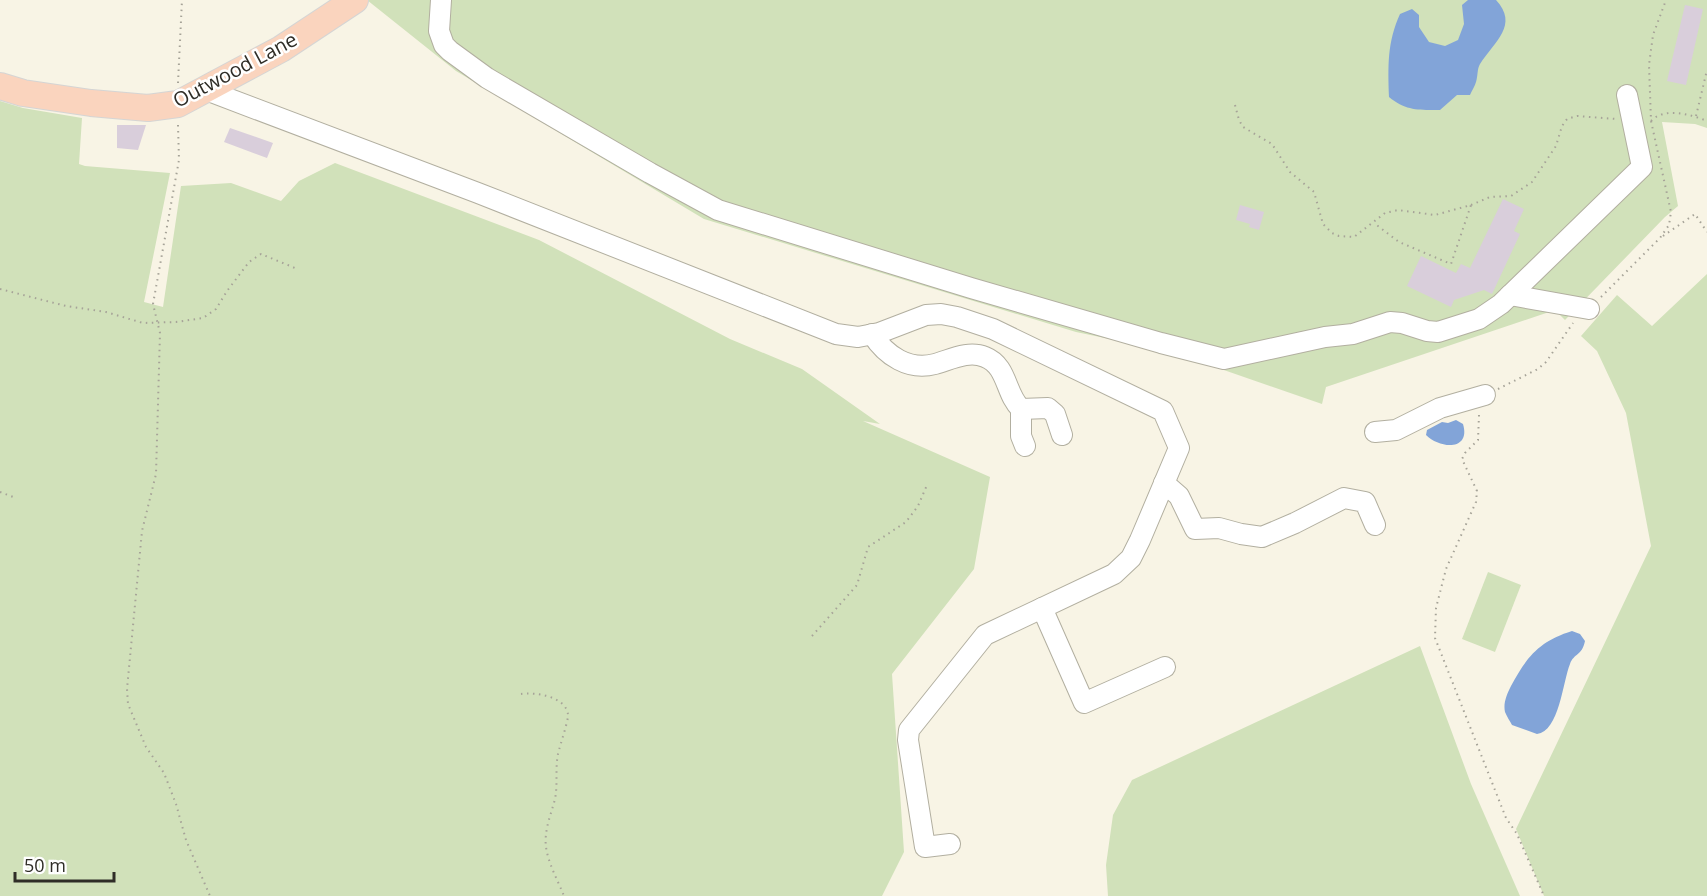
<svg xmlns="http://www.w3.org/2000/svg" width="1707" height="896" font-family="'Open Sans',sans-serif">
	<rect width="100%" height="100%" fill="#f8f4e5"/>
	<g fill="#d1e1ba">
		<polygon points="367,0 1707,0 1707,128 1695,124 1662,122 1678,206 1665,217 1565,320 1555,310 1326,387 1322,404 1172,352 1076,332 704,219 456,71"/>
		<polygon points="0,101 23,108 82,118 79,164 85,166 170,173 144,302 163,307 181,186 231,183 281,201 299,181 335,163 539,240 730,339 802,369 880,424 863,421 990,477 974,569 892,674 904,852 882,896 0,896"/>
		<polygon points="1707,274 1707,896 1544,896 1516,829 1651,546 1626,413 1597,351 1581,336 1617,295 1652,326"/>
		<polygon points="1488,572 1521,585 1495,652 1462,639"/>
		<polygon points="1420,646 1471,784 1520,896 1108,896 1106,865 1113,815 1132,780"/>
	</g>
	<g fill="#82a4d8">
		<path d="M1468,0H1496C1519,25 1495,41 1480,64C1477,69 1478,76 1476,82C1475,86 1472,90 1470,95H1457L1440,110C1419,110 1406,111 1389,97C1388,66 1387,43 1400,14L1412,9L1419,15V27L1429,42L1445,46L1458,40L1464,24L1462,5Z"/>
		<path d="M1456,420L1463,424C1471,451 1440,449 1426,435L1427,430L1442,422L1448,423Z"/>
		<path d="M1572,631L1580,634L1585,641C1582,656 1574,653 1570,664C1563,681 1559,732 1537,734L1512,725C1510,721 1507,717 1505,712C1503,703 1507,694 1511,686C1527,656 1540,641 1572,631Z"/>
	</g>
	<g fill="#d9cedb">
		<polygon points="1685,5 1703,9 1686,85 1667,81"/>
		<polygon points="117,125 146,125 138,150 117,148"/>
		<polygon points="230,128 273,143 267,158 224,142"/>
		<polygon points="1503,199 1524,209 1514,231 1520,234 1492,294 1484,290 1454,300 1451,307 1407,286 1421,256 1456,273 1461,264 1470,268"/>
		<polygon points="1240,205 1264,212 1259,230 1249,227 1250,224 1236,220"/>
	</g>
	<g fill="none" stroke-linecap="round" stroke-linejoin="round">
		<g stroke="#b2afa0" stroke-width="22">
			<g id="minor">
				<polyline points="441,0 439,31 444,45 450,51 487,78 650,173 718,210 971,288 1161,343 1224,359 1325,337 1353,334 1390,322 1402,323 1427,331 1438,332 1479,319 1501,304 1642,167 1627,95"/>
				<polyline points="206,90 478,193 836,334 858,337 879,333 926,315 941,314 957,317 993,329 1163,411 1179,448 1140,540 1131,558 1114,574 985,635 909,730 908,740 925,847 950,844"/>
				<polyline points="1510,295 1589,309"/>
				<path d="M872,334C886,356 909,371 935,364C950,360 968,350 985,357C1008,366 1005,394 1021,409L1048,408L1055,414L1062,435"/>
				<polyline points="1021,409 1021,436 1025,446"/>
				<polyline points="1375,432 1396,430 1440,408 1485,395"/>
				<polyline points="1164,483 1179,496 1195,529 1219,528 1241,534 1262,537 1295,523 1344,498 1365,502 1375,525"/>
				<polyline points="1042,608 1084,703 1165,667"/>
			</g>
		</g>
		<g stroke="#d5d5d4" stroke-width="28">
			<polyline id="major" points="0,86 23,93 91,103 148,108 178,104 281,49 355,0"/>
		</g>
		<g stroke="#a6a398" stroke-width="2" stroke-dasharray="1.5 4.5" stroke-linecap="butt">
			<polyline points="178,83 182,0"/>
			<polyline points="1235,105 1239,120 1243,127 1272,144 1290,172 1314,192 1323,224 1332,233 1339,236 1354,237 1385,213 1398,210 1435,215 1471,205 1451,264 1399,242 1374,223"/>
			<polyline points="1696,116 1707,70"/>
			<path d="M1651,121C1664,107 1690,114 1707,121"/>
			<polyline points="178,125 179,160 153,304 160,333 156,474 142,531 127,689 128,704 146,747 164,773 176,804 186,840 210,896"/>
			<polyline points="1471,205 1490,197 1511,196 1532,182 1556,146 1562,126 1567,119 1577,116 1616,119"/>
			<polyline points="1663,236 1695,214 1707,232"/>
			<polyline points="0,289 66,306 106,312 143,323 176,322 203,318 216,309 227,291 249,262 261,254 295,268"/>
			<polyline points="1601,297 1660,238 1669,225 1671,212 1651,121 1649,65 1653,35 1666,0"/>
			<polyline points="1498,389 1538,369 1546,362 1573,323"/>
			<polyline points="1479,415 1478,440 1465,453 1462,459 1477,491 1476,502 1446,569 1436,608 1435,638 1506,818 1517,834 1544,896"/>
			<polyline points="0,492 16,498"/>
			<polyline points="812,636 857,585 868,547 906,522 918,506 927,485"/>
			<path d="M521,694C535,692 565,696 568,714C569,719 560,745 558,754C555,769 558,784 555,799C552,811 547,823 546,835C543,855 557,878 564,896"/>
		</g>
		<use href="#minor" stroke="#fff" stroke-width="20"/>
		<use href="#major" stroke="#fad4be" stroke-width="26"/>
	</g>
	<g text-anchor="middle" stroke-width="5" stroke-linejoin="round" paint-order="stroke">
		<g font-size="20" fill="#2f2d27" stroke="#fff">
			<text transform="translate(235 70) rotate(-28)" y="7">Outwood Lane</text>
		</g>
	</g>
	<path d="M15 872v9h99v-9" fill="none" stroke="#2f2d27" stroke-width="3"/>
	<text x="24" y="872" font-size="18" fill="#2f2d27" stroke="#ffffff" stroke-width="4.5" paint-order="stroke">50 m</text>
</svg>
